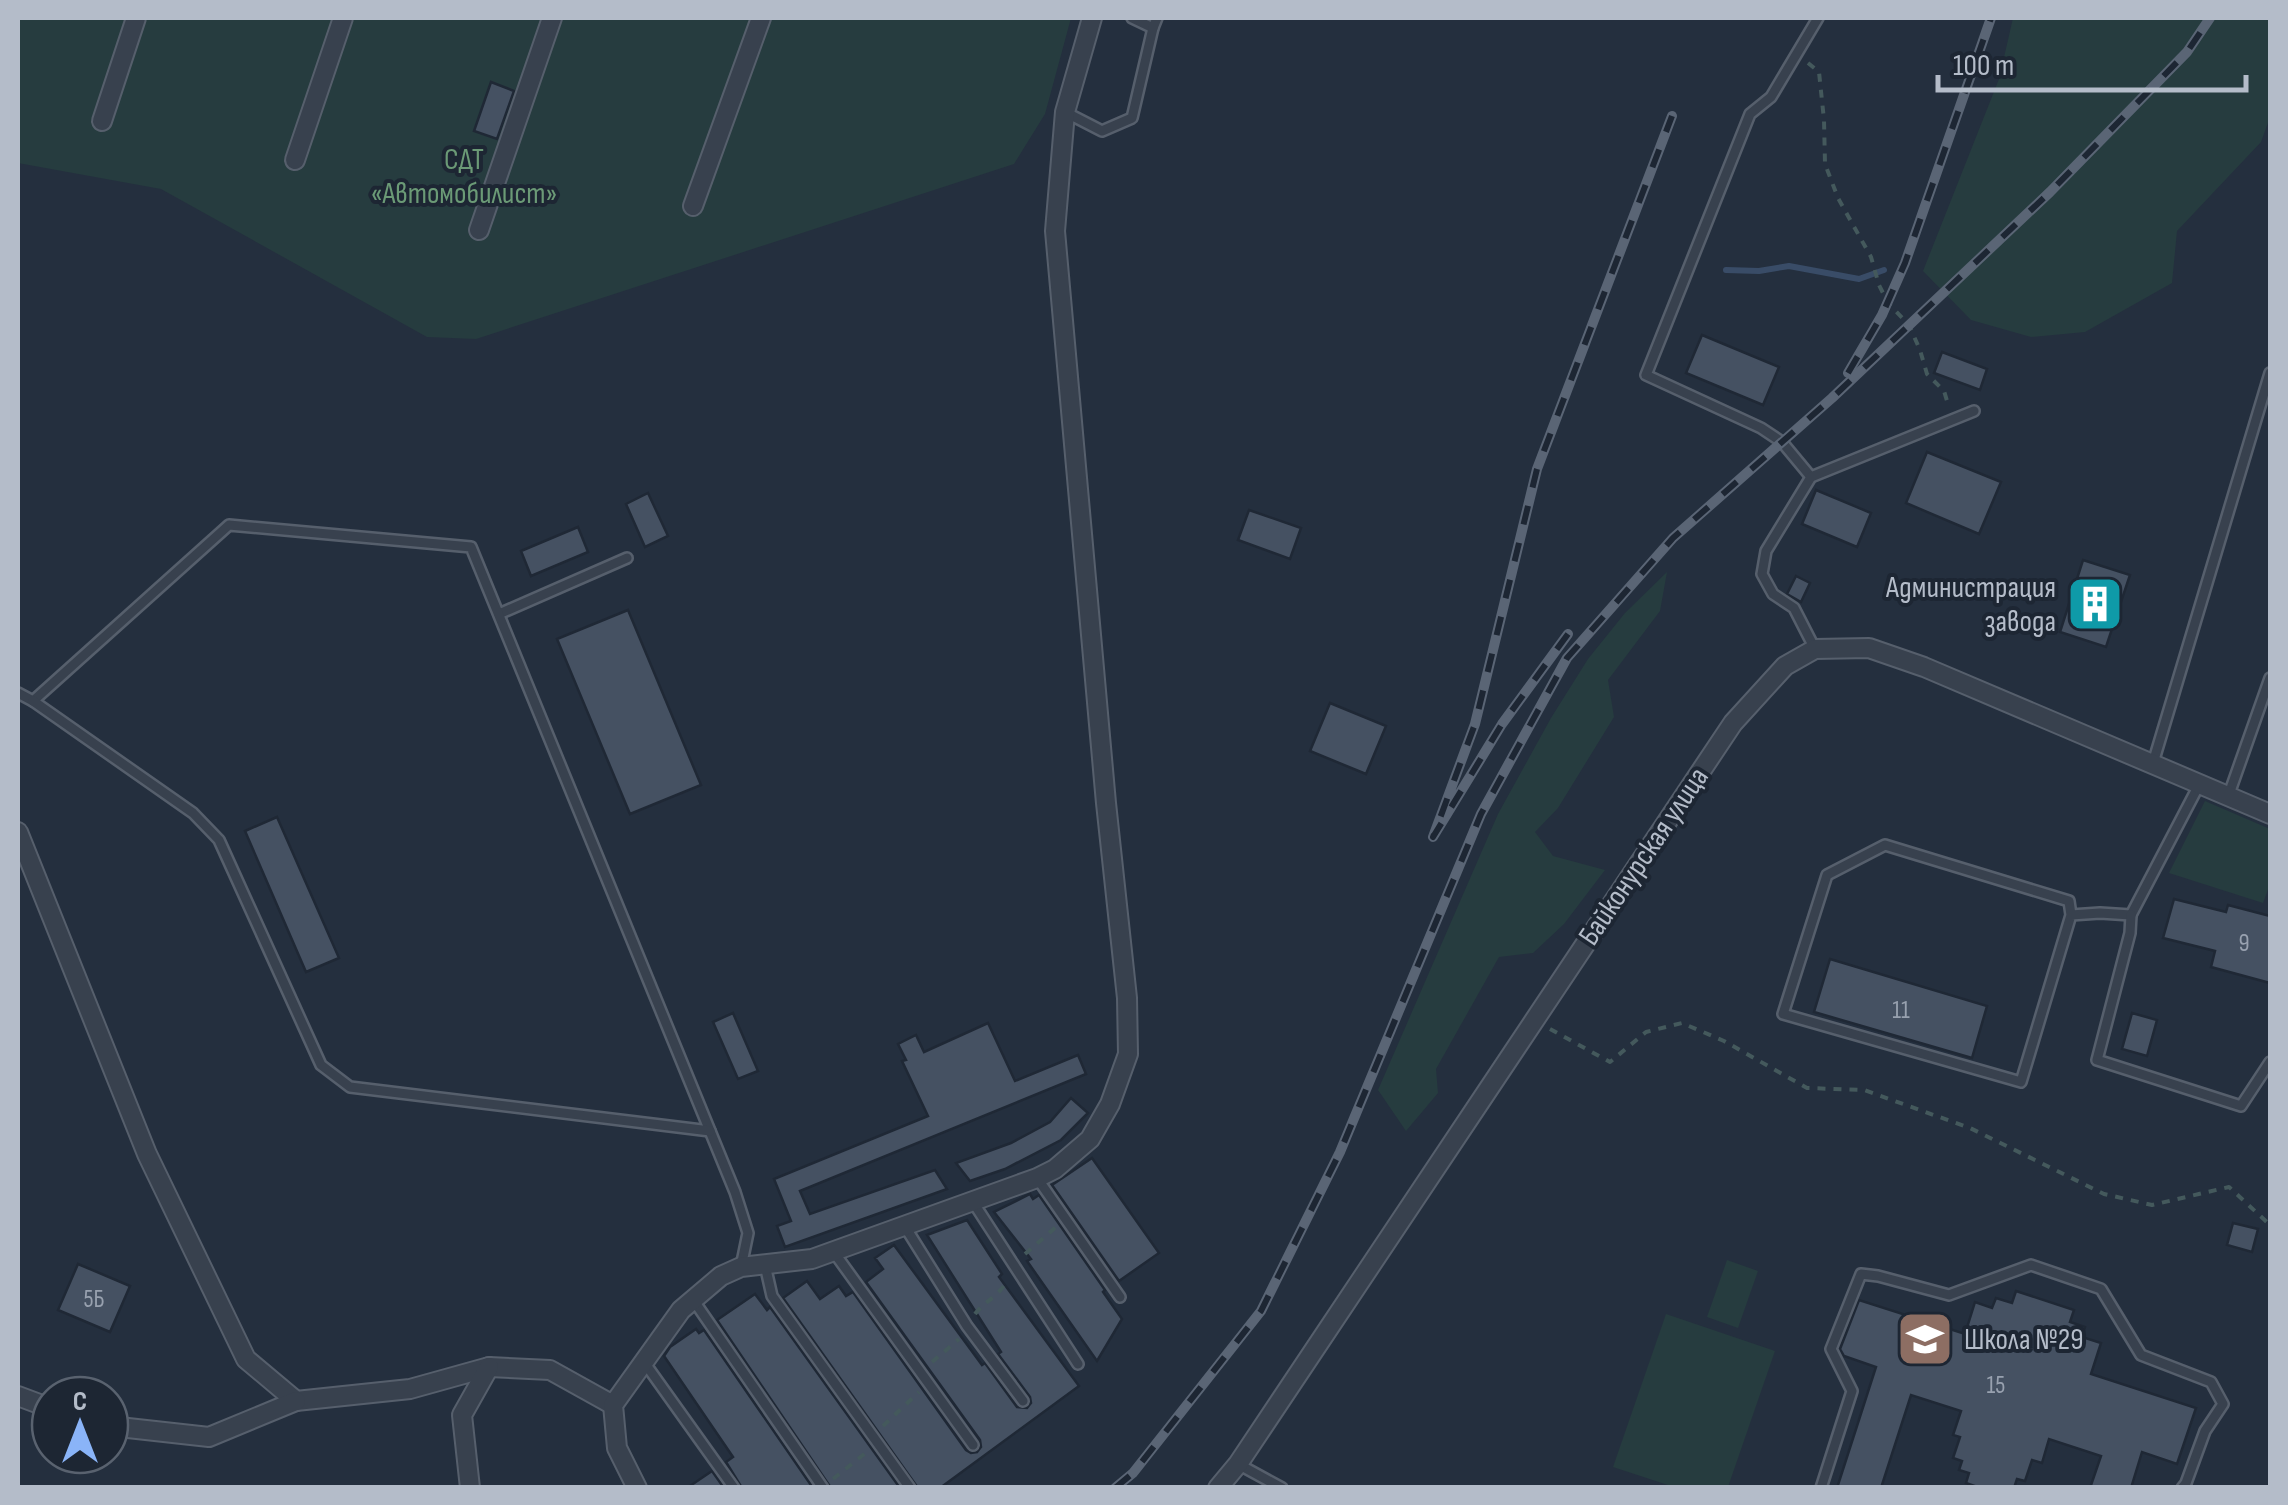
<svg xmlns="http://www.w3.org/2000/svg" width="2288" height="1505" font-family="'Sofia Sans Condensed',sans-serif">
	<rect width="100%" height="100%" fill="#242f3e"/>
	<g fill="#263c3f">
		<polygon points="18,18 1071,18 1045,114 1014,164 476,339 427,337 161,189 18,163"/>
		<polygon points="2013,18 2270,18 2270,117 2261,142 2177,231 2172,283 2085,332 2031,337 1971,320 1923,271 1999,79"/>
		<polygon points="1667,572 1660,611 1608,680 1614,717 1558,808 1535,832 1553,856 1605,870 1564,924 1533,953 1499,957 1436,1069 1438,1093 1406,1131 1378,1090 1498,814 1551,718 1588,659 1625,613"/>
		<polygon points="2205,801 2270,829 2270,884 2263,903 2169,873"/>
		<polygon points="1727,1260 1758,1271 1738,1328 1707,1317"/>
		<polygon points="1666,1314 1775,1351 1728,1487 1674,1487 1613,1467"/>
	</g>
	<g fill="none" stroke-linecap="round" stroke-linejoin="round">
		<polyline stroke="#394c67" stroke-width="6" points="1726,270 1759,271 1789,266 1859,279 1884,270"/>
	</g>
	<g fill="#455162" stroke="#1f2835" stroke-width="2.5">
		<polygon points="491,82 514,91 497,139 474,131"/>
		<polygon points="1702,335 1779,367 1763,405 1686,373"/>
		<polygon points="1942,352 1987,369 1980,390 1934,373"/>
		<polygon points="1927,452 2001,482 1979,534 1906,503"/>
		<polygon points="1816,490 1871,513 1857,547 1802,524"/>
		<polygon points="648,493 668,536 645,547 626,504"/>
		<polygon points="1249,510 1301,528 1290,559 1238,540"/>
		<polygon points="578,527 588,552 531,576 521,551"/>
		<polygon points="2083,560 2130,575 2106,647 2060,632"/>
		<polygon points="1796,576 1810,583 1801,602 1787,594"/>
		<polygon points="628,610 701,785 630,814 557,639"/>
		<polygon points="1330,703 1386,726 1366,774 1310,751"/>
		<polygon points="277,817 339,958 306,972 245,831"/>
		<polygon points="2174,899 2226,912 2228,905 2270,916 2270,983 2211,967 2215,951 2163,938"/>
		<polygon points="1830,959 1987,1006 1972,1058 1814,1012"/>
		<polygon points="733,1013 758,1071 738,1079 713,1022"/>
		<polygon points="2132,1013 2157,1020 2147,1056 2122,1049"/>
		<polygon points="988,1023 1015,1081 1078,1055 1086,1074 800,1191 810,1214 935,1170 947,1189 785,1247 777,1226 791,1221 774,1179 928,1116 902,1061 906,1060 898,1044 916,1035 924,1052"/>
		<polygon points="1071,1098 1088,1113 1061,1140 1005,1169 970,1181 956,1163 1011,1143 1050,1122"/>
		<polygon points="1092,1158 1159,1253 1119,1281 1052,1185"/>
		<polygon points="1030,1194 1033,1199 1039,1195 1105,1290 1103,1292 1122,1319 1097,1361 1027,1261 1031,1259 994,1212"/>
		<polygon points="967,1220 1002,1274 999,1277 1079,1386 940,1488 918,1488 783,1298 807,1281 820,1299 839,1286 846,1296 853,1292 966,1450 971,1453 977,1452 981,1447 980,1440 866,1282 883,1269 875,1258 894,1245 982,1365 985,1363 1017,1407 1027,1408 1031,1403 1030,1397 998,1354 1001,1352 927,1235"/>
		<polygon points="2233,1223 2258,1229 2252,1252 2227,1245"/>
		<polygon points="78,1264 130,1286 110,1332 58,1310"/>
		<polygon points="2016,1291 2074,1310 2070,1322 2085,1327 2082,1337 2101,1343 2091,1374 2196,1408 2177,1464 2142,1452 2131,1488 2090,1488 2101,1456 2049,1439 2042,1463 2032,1460 2025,1481 2017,1479 2014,1488 1980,1488 1966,1483 1969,1473 1959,1470 1962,1461 1953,1458 1960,1437 1953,1435 1961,1411 1911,1395 1881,1488 1837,1488 1876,1367 1844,1356 1840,1349 1859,1300 1965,1334 1975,1302 1992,1308 1996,1298 2012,1303"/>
		<polygon points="755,1294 767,1310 770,1307 900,1488 831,1488 717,1320"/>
		<polygon points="696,1329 699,1333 704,1330 813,1488 742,1488 726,1462 733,1457 664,1356 670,1347"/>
		<polygon points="712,1471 724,1488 687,1488"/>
	</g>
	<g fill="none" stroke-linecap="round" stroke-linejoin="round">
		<g stroke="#565f6c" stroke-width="14">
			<g id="lane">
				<polyline points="1132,18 1153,28"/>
				<polyline points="1065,112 1102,131 1132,118 1153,28 1157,18"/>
				<polyline points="1811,477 1782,442 1761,428 1646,375 1750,114 1771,97 1818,18"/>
				<polyline points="499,614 627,558"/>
				<polyline points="1815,649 1794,608 1773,594 1762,574 1766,551 1811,477 1974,411"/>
				<polyline points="18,693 33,701 229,525 471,547 735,1192 748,1233 741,1267"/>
				<polyline points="33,701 193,813 219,840 321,1065 350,1087 710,1131"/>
				<polyline points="2153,763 2270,373"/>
				<polyline points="2228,797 2270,678"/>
				<polyline points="2071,915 2069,901 1885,845 1827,875 1783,1014 2021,1082 2071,915 2100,913 2131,915 2199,785"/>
				<polyline points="2131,915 2130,933 2097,1060 2241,1106 2270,1062"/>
				<polyline points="1037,1178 1120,1297"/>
				<polyline points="973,1202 1078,1364"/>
				<polyline points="904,1225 967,1326 1023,1401"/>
				<polyline points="833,1251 973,1445"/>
				<polyline points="765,1265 772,1296 910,1488"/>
				<polyline points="694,1301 823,1488"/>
				<polyline points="644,1362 734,1488"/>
				<polyline points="1238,1464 1282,1488"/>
				<polyline points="1821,1488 1852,1391 1831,1349 1861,1274 1878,1276 1949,1295 2031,1265 2101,1289 2141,1355 2211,1382 2223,1404 2205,1431 2186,1483 2182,1488"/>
			</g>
		</g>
		<g stroke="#565f6c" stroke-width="22">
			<g id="street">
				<polyline points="102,121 136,18"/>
				<polyline points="295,160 343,18"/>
				<polyline points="693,206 761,18"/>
				<polyline points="479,230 552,18"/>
				<polyline points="18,832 147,1154 246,1359 296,1401 410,1389 489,1367 550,1370 613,1405"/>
				<polyline points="18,1396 50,1408"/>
				<polyline points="110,1426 209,1437 296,1401"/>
				<polyline points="470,1488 462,1415 489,1367"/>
				<polyline points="637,1488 617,1448 613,1405 681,1310 721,1276 741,1267 812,1259 1037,1178 1055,1169 1090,1139 1110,1104 1128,1054 1127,998 1106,803 1055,231 1065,112 1092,18"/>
				<polyline points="1218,1488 1238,1464 1733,723 1785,666 1815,649 1869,648 1924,667 2270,814"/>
			</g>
		</g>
		<g stroke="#44595c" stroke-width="4" stroke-dasharray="8 8" stroke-linecap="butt">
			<polyline points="1808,63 1819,72 1824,120 1825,164 1838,198 1871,257 1879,285 1888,303 1909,325 1920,350 1927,374 1944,391 1948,404"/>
			<polyline points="1550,1029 1610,1062 1646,1032 1682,1023 1724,1041 1807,1088 1864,1090 1970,1128 2104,1194 2152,1205 2229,1187 2270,1225"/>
			<polyline points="1025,1254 1056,1227"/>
			<path d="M975,1314C984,1302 1000,1295 1006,1282"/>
			<polyline points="932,1362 959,1339"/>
			<polyline points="883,1426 919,1392"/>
			<polyline points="833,1479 868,1451"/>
		</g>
		<use href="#lane" stroke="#38414e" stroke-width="9"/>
		<use href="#street" stroke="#38414e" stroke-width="18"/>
		<g stroke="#5a6575" stroke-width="10">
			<g id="rail">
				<polyline points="1848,373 1882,315 1905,263 1991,18"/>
				<polyline points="1568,634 1502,724 1433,837 1475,724 1537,469 1672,116"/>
				<polyline points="1115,1488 1133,1473 1261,1311 1340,1152 1481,814 1567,658 1673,538 1832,398 2050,192 2187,52 2210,18"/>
			</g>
		</g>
		<use href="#rail" stroke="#1d2633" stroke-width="6" stroke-dasharray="19" stroke-linecap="butt"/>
	</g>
	<defs>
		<g id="building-square" transform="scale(2.875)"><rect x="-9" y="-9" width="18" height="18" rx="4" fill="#0f9aa8" stroke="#1d2633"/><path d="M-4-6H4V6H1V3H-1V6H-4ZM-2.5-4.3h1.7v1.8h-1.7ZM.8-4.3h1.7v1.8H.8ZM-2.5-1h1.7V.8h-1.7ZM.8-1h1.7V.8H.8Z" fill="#fff"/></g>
		<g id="school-square" transform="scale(2.875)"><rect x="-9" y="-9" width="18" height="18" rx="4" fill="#8d6e63" stroke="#1d2633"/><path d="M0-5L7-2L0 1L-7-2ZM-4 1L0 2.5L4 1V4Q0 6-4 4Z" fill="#fff"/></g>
	</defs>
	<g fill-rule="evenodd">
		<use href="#building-square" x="2095" y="604"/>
		<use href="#school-square" x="1925" y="1339"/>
	</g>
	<g text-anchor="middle" stroke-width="8" stroke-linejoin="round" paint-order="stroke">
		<g font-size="25" fill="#98a1af">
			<text x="2244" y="951">9</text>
			<text x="1901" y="1018">11</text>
			<text x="94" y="1307">5Б</text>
			<text x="1996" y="1393">15</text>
		</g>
		<g font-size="30" fill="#6b9a76" stroke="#1d2633">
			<text x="464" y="169">СДТ<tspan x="464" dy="34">«Автомобилист»</tspan></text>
		</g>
		<g font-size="30" fill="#b4bcc9" stroke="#1d2633" text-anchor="end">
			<text x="2056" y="597">Администрация<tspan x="2056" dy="34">завода</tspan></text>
			<text x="1964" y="1349" text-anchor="start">Школа №29</text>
		</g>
		<g font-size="30" fill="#b4bcc9" stroke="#1d2633">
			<text transform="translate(1643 856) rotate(-56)" y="10">Байконурская улица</text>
		</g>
	</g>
	<rect width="2288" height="1505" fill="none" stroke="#b4bcc9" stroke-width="40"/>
	<g transform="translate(80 1425)"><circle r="48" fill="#1d2633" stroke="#59626f" stroke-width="2.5"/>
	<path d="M0-8L18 38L0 25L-18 38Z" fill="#8ab4f8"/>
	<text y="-15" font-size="28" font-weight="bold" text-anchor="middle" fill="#b4bcc9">С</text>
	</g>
	<path d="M1938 75v15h308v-15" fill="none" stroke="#b4bcc9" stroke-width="5"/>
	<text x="1953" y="75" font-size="30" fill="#b4bcc9" stroke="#1d2633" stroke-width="8" paint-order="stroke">100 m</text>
</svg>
